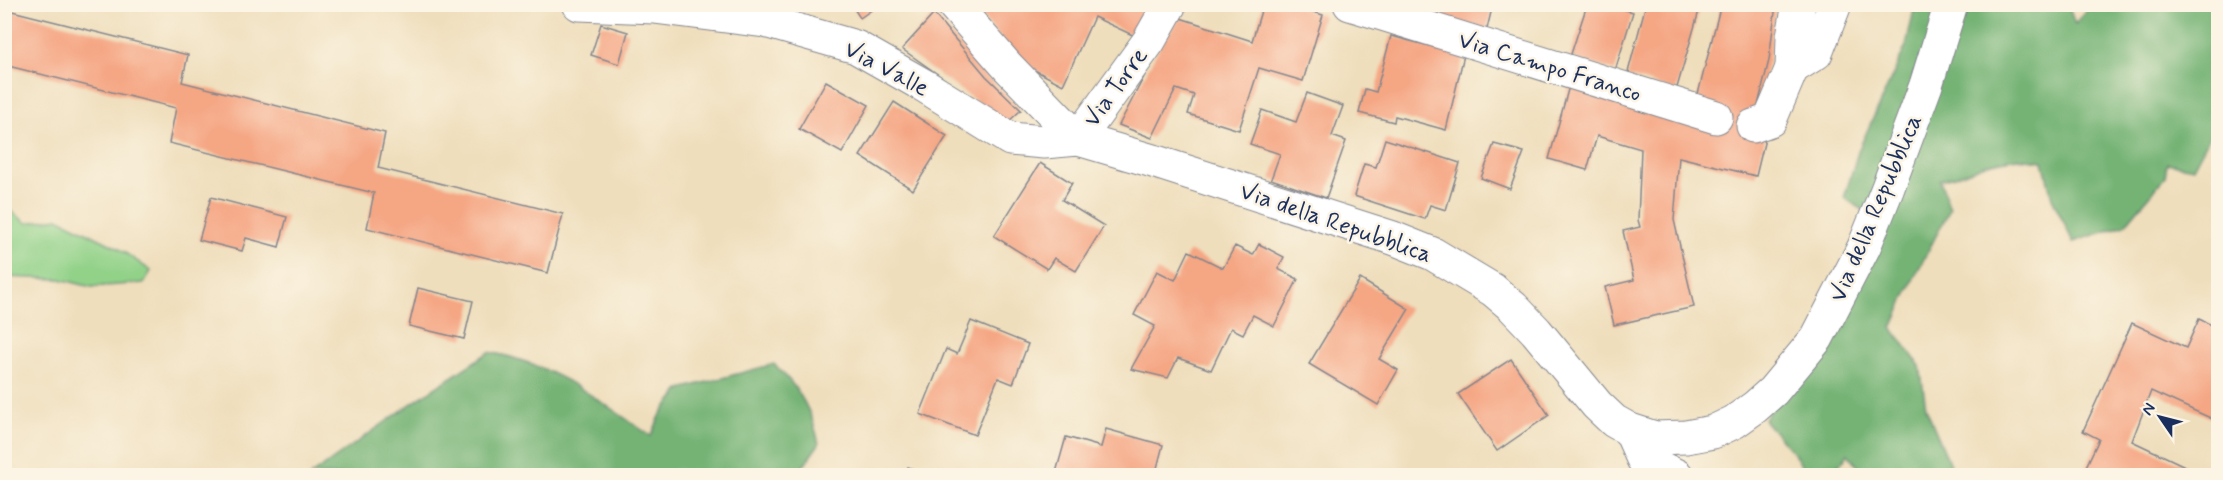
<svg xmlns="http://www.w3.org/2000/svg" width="2223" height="480" font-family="Mynerve,sans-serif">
	<rect width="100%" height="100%" fill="#fcf5e5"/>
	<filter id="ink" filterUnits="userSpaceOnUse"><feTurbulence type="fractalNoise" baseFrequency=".0167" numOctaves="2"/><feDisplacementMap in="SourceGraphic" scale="12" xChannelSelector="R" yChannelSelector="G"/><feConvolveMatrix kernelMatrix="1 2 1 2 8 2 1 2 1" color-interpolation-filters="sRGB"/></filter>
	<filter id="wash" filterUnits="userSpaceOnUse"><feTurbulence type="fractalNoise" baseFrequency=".008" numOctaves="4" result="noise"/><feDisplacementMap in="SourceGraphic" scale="24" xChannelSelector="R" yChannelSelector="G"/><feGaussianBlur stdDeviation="1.35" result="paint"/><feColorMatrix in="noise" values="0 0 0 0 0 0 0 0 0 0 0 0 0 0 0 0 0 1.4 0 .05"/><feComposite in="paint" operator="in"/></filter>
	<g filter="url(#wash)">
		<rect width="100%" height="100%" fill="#efdebc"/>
		<polygon fill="#91d188" stroke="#568073" stroke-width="1.5" points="4,206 27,223 58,218 118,248 151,271 144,283 91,287 60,279 5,277"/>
		<g fill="#74b374" stroke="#487169" stroke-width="1.5">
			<path d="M1915,5H2068L2075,24L2091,5H2218V121L2193,168L2167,163L2165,177L2125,225L2073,242L2052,198L2043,161L2017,158L1985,164L1969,172L1940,180L1950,209L1914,278L1892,328L1920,366L1926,408L1953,472L1957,475H1862L1863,473L1848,454C1835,472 1830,475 1807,475L1795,455L1764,420L1887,225L1844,198L1859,149L1906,46Z"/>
			<path d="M489,352C554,364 598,400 651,436L662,412L681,389L774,364C799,388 812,410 819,444L797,475H311L412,403Z"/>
		</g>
		<g id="blocks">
			<g fill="#f5a683">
				<polygon points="851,4 880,4 860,18"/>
				<polygon points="972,4 1156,4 1141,39 1094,17 1063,85 1021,63"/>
				<polygon points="1263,4 1288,4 1323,15 1303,81 1259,68 1239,130 1188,114 1194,95 1176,89 1152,138 1119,125 1160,46 1180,18 1252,41"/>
				<polygon points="1408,4 1493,4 1486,33 1407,10"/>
				<polygon points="1646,4 1701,4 1676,91 1627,76"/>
				<polygon points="1721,4 1776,4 1769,60 1753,126 1765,139 1756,176 1679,157 1674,220 1694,307 1614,325 1605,287 1634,280 1623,231 1640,227 1638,220 1641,149 1597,136 1587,170 1549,159 1569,86 1697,98"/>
				<polygon points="1587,5 1607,5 1633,12 1615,71 1570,57"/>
				<polygon points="4,9 188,55 182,82 385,133 378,168 563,214 548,273 367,228 374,193 169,143 176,108 4,65"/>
				<polygon points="934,14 986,76 1021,110 1007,123 902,49"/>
				<polygon points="601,24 628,32 619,64 591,55"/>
				<polygon points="1391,36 1464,55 1446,130 1395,116 1394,122 1359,113 1365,89 1376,92"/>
				<polygon points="826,81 869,105 842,153 799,129"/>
				<polygon points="1307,93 1343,106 1332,136 1346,141 1326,198 1271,179 1280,154 1250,144 1262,110 1296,122"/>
				<polygon points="894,102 947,136 913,190 860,156"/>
				<polygon points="1385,139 1460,163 1446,210 1430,205 1425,219 1354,196 1364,164 1376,167"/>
				<polygon points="1494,144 1524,152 1510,189 1481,178"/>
				<polygon points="1040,163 1072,183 1062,200 1104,226 1076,271 1054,258 1047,269 994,236"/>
				<polygon points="211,197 287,217 279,247 246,238 242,251 199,240"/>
				<polygon points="1259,244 1284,257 1278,269 1298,279 1274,326 1253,315 1243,334 1231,328 1211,370 1178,358 1168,378 1131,369 1155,326 1134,315 1157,271 1175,280 1189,251 1223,268 1235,246 1253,255"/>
				<polygon points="1360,279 1409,309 1379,359 1398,370 1378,405 1309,364"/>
				<polygon points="418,288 473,301 464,339 409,326"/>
				<polygon points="2199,319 2218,328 2217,421 2151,391 2132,441 2206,476 2093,476 2084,471 2099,439 2083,431 2132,323 2186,348"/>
				<polygon points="971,321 1028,344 1013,384 998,378 975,435 920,414 946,349 957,354"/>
				<polygon points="1511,359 1549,415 1497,451 1458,394"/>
				<polygon points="1106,429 1163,445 1155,476 1055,476 1066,437 1101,447"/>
				<polygon points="908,467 930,475 930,476 905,476"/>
				<polygon points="4,470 18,475 18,476 4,476"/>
			</g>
		</g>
	</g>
	<g filter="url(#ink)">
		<use href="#blocks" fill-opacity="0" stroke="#85868d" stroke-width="1.5"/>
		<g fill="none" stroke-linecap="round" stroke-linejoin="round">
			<g stroke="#85868d" stroke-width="35">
				<g id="minor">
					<polyline points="579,4 654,7 765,21 856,47 923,85 1010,139 1044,142 1078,139 1153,161 1393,238 1433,254 1493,290 1513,307 1536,331 1597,405 1614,421 1630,430 1655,438 1686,437 1713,432 1734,422 1755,407 1773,391 1817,338 1864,247 1887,190 1926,85 1951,4"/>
					<polyline points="953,4 1008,67 1078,139"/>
					<polyline points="1350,4 1716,117"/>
					<polyline points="1792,68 1793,36 1799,4"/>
					<polyline points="1753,126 1770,120 1792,68 1816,53 1835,4"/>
					<polyline points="1078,139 1149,41 1170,4"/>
					<polyline points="1630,430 1643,459 1677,476"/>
				</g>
			</g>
			<use href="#minor" stroke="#fff" stroke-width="33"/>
		</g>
	</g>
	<g text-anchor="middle" stroke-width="5" stroke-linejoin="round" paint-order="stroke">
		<g font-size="24" fill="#1b2f5e" stroke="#fcf5e5">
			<text transform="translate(1550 66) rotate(17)" y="8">Via Campo Franco</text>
			<text transform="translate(887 68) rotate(28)" y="8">Via Valle</text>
			<text transform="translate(1115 87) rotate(-54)" y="8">Via Torre</text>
			<text transform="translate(1875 208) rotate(-67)" y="8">Via della Repubblica</text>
			<text transform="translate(1336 222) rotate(19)" y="8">Via della Repubblica</text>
		</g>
	</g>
	<rect width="2223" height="480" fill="none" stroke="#fcf5e5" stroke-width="24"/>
	<g transform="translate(2160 417) rotate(305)" stroke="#fcf5e5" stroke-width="4.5" paint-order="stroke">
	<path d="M0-4.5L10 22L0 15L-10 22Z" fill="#1b2f5e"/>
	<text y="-9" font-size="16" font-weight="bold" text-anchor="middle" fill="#1b2f5e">N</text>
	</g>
</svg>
